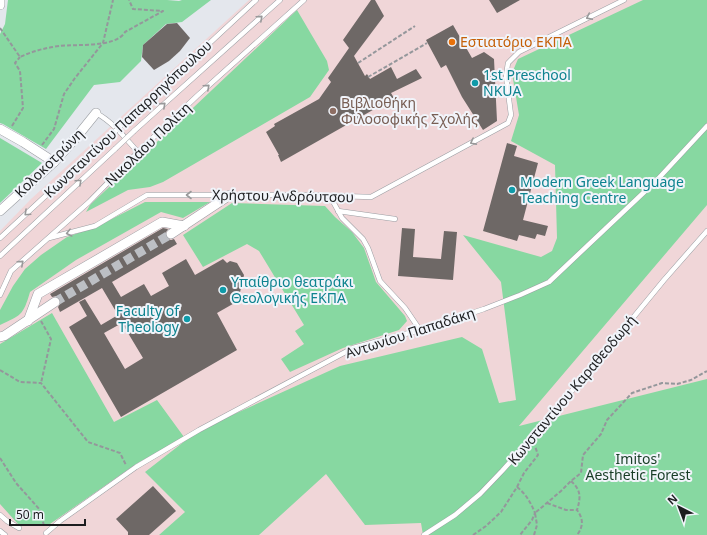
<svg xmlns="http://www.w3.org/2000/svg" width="707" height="535" font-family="'Noto Sans',sans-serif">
	<rect width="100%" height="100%" fill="#e4e7ed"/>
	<polygon fill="#f0d6d8" points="249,0 707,0 707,526 701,535 0,535 0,231 31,199"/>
	<g fill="#87d8a1">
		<polygon points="8,0 167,0 179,1 182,0 211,0 182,22 166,24 143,45 141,61 120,82 94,85 46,149 3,124 0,123 0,34 5,24"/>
		<polygon points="643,0 707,0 707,205 519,426 707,379 707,535 423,535 421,523 365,525 326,474 259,535 159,535 185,512 145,472 199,430 340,366 462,337 482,349 499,403 516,400 501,282 463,235 541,257 552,251 557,238 555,165 511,141 519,115 512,73 518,59"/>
		<polygon points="297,10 327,61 329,70 310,97 163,182 150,187 128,190 86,212 90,205"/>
		<polygon points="0,138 42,163 0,203"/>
		<path d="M145,202H210L183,218L161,212L76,260L30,292C23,316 21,315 0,325V310L13,286L25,269L41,255L67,237L98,226Z"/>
		<polygon points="232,203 325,206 335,217 352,232 364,248 376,282 405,316 407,321 399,330 343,348 290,372 281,359 304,344 295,331 304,325 259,251 247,244 203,267 183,235"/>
		<polygon points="52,313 114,422 157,400 184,437 136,464 50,524 18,524 0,504 0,344"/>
	</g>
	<g fill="#6e6866" fill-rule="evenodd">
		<polygon points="371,0 375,0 384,16 354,56 365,76 367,74 370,79 391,67 397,79 416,69 422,78 391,93 394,98 281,162 278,155 279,155 266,132 275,126 274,124 319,99 331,82 328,78 349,48 343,40"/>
		<polygon points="489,0 520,0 497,13"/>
		<polygon points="177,23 190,38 180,51 169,61 154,70 142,57 143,45 167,24"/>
		<polygon points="453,25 472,58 484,52 494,59 497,121 483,130 462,97 446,65 441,68 426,40"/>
		<polygon points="507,143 517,146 514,156 538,163 523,220 548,226 545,236 537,234 535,239 519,235 517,241 483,231"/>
		<path d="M163,228L168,229L165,234L166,238L171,240L174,239L177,244L112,282L121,297L144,284L151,296L169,286L162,273L186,259L195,275L223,259L227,263L230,261L237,263L244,275L238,301L217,313L237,350L121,417L69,327L87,316L79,302L85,299L101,325L118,315L102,288L60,312L58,307L60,304V299L57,296L52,297L50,294ZM122,323L143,358L125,369L104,333Z"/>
		<polygon points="402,228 415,229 413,257 441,259 444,231 457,232 453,280 398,276"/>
		<polygon points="153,486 176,511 149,535 128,535 128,532 116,519"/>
	</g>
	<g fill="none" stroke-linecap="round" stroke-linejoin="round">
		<polyline stroke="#bcbfc4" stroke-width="9" stroke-dasharray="9 4.5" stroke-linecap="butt" points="55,302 171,234"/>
		<g stroke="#9b9ea3" stroke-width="5.5">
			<g id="lane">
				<path d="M96,113C113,122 125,138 138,152"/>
				<polyline points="129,118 256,0"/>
				<polyline points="134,131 280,0"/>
				<polyline points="330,196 342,218 363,239 368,248 380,281 405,308 420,330"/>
				<polyline points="338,211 395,219"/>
				<polyline points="0,238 107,139"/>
				<polyline points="49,238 95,226 147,195 307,195 371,197 508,123 511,115 506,76 508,63 519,52 624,0"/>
				<polyline points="0,256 115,149"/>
				<polyline points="0,295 11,271 89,202 138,152 197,96 304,0"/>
				<polyline points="0,515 7,521 19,528"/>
				<polyline points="0,531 5,535"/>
				<polyline points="46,533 60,521 136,467 199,430 353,348 420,330 484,309 520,295 549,282 657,180 707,126"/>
				<polyline points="424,535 455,515 480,494 502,471 529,441 600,358 664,280 707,231"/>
			</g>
		</g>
		<g stroke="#9b9ea3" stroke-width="10">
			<g id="street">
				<polyline points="0,5 0,0"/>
				<polyline points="0,129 23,142 54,162"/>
				<polyline points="0,211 54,162 75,139 96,113"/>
				<polyline points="171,234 230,195"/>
				<polyline points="28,321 38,294 162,222 184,226"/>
				<polyline points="0,337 4,336 55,302"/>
			</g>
		</g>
		<g stroke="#94979b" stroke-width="2" stroke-dasharray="4 2" stroke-linecap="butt">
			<path d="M0,28L20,57C33,51 45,48 59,46C76,44 116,48 125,32L163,11L133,9L129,0"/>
			<polyline points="358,63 415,26"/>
			<polyline points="368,77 427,43"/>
			<polyline points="12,126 23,108 20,71 15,63 20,57"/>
			<polyline points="42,145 54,129 64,94 75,78 103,43 113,0"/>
			<polyline points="41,321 51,339 41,383"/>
			<polyline points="0,370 20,382 41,383 88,442 120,453 126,465"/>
			<polyline points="0,458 16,483 40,510 44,526"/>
			<path d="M571,481C581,490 581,497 577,510C583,518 584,526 577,535"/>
			<path d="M517,487C526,494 531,503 535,513L532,520L520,535"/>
			<polyline points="547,503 566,510 577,510"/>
			<polyline points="473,535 486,526 501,512 517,487 524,473 538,455 535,446"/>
			<polyline points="534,535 537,525 535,513 561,491 571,481 581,473 583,455 601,434 607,420 632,393 662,383 677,384 691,380 707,371"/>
		</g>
		<use href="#lane" stroke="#fff" stroke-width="4.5"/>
		<use href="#street" stroke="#fff" stroke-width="9"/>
		<g stroke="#9b9ea3" stroke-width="5.5" stroke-linecap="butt">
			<g id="lane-bridge">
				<polyline points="107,139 129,118"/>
				<polyline points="115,149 134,131"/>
			</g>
		</g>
		<use href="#lane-bridge" stroke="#fff" stroke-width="4.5"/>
	</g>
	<defs><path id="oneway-chevron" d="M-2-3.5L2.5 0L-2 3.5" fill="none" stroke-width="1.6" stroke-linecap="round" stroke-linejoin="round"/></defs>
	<g stroke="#99999a">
		<use href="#oneway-chevron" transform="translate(589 17) rotate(154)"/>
		<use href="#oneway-chevron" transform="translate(260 18) rotate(-42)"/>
		<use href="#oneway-chevron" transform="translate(207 87) rotate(-42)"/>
		<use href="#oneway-chevron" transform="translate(163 105) rotate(-42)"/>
		<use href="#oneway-chevron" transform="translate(473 142) rotate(152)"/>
		<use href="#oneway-chevron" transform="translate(79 182) rotate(-43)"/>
		<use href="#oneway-chevron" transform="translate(189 195) rotate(-180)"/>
		<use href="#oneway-chevron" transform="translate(27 213) rotate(137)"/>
		<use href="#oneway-chevron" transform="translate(69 233) rotate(166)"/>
		<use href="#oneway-chevron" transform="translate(21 263) rotate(-42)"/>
	</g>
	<circle fill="#e8710a" stroke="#f1f4fa" stroke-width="1.5" cx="452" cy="42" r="4"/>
	<g fill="#0f9aa8" stroke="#f1f4fa" stroke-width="1.5">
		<circle cx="475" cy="83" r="4"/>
		<circle cx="512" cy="190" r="4"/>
		<circle cx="223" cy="290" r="4"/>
		<circle cx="187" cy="319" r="4"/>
	</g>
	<circle fill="#8d6e63" stroke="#f1f4fa" stroke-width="1.5" cx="333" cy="111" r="4"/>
	<g text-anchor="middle" stroke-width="4" stroke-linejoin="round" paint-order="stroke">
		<g font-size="14" fill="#c56008" stroke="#f1f4fa" text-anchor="start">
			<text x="460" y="47">Εστιατόριο ΕΚΠΑ</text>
		</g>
		<g font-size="14" fill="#0d838f" stroke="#f1f4fa" text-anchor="start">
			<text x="483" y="80">1st Preschool<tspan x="483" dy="16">NKUA</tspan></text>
			<text x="520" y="187">Modern Greek Language<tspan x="520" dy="16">Teaching Centre</tspan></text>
			<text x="231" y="287">Υπαίθριο θεατράκι<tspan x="231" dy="16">Θεολογικής ΕΚΠΑ</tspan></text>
			<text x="179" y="316" text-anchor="end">Faculty of<tspan x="179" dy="16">Theology</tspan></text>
		</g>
		<g font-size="14" fill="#785e54" stroke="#f1f4fa" text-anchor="start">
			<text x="341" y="108">Βιβλιοθήκη<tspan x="341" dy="16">Φιλοσοφικής Σχολής</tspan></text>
		</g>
		<g font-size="14" fill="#1c1d1f" stroke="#f1f4fa">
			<text transform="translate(128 119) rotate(-43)" y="5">Κωνσταντίνου Παπαρρηγόπουλου</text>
			<text transform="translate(148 144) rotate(-44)" y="5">Νικολάου Πολίτη</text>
			<text transform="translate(49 163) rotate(-45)" y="5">Κολοκοτρώνη</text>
			<text transform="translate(283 196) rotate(1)" y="5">Χρήστου Ανδρόυτσου</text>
			<text transform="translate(410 333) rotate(-18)" y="5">Αντωνίου Παπαδάκη</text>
			<text transform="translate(572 390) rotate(-50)" y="5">Κωνσταντίνου Καραθεοδωρή</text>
		</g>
		<g font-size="14" fill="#183d26" stroke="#f1f4fa">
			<text x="638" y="464">Imitos'<tspan x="638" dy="16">Aesthetic Forest</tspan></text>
		</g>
	</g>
	<g transform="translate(679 507) rotate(318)" stroke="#f1f4fa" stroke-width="3" paint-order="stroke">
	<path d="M0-3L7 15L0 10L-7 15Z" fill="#1c1d1f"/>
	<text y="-6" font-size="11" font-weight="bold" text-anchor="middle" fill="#1c1d1f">N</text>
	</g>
	<path d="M10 519v6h75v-6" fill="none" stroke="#1c1d1f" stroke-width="2"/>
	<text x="16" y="519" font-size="12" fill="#1c1d1f" stroke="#f1f4fa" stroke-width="3" paint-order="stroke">50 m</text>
</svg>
